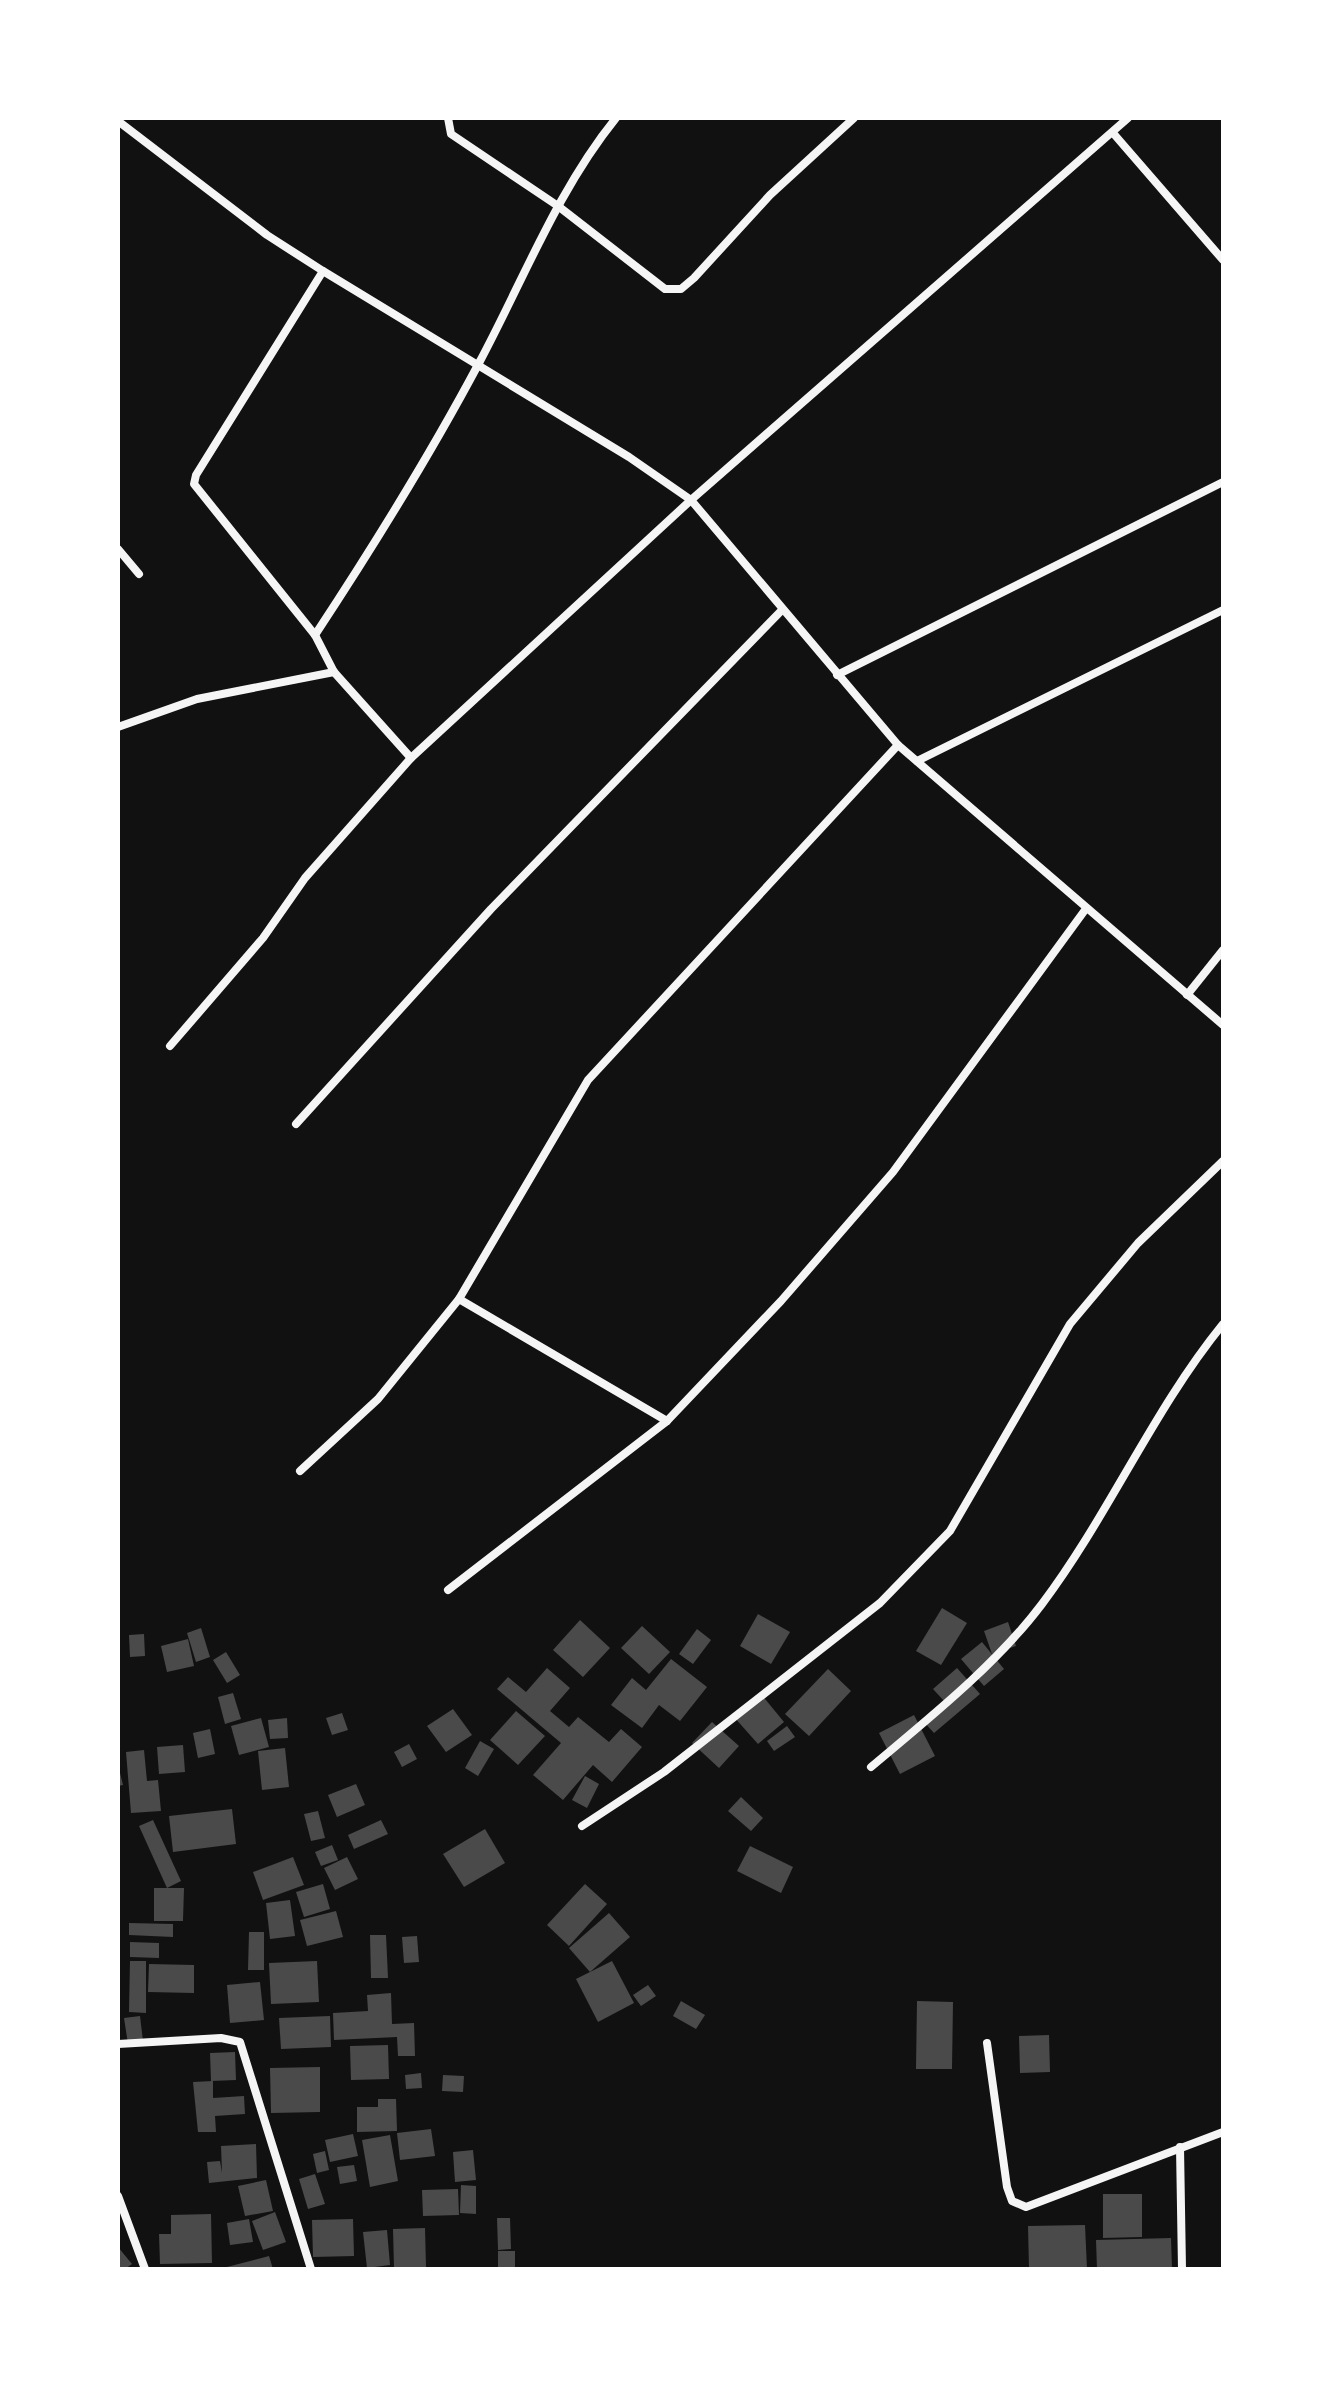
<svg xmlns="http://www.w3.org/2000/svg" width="1341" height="2387" font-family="Merriweather,serif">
	<rect width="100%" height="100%" fill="#111"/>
	<g fill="#4a4a4a">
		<polygon points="942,1608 967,1623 941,1665 916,1651"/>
		<polygon points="758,1614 790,1632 771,1664 740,1646"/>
		<polygon points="580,1620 610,1648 583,1677 553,1650"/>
		<polygon points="1008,1622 1016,1646 992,1654 984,1631"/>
		<polygon points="642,1626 670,1652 649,1674 621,1648"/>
		<polygon points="201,1628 210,1657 196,1662 187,1633"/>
		<polygon points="697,1629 711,1640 693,1664 679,1654"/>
		<polygon points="144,1634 145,1656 130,1657 129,1635"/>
		<polygon points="188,1639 194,1666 167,1672 161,1646"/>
		<polygon points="982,1642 1004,1669 984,1686 961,1659"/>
		<polygon points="226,1652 240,1675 227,1683 213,1660"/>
		<polygon points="671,1659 707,1687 680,1721 659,1705 642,1728 611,1705 632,1678 646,1690"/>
		<polygon points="547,1668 570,1688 550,1711 569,1727 578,1717 609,1742 621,1729 642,1747 612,1782 593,1765 563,1800 533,1775 561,1743 497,1689 508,1677 526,1692"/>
		<polygon points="957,1668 980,1694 934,1733 923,1721 945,1702 933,1689"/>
		<polygon points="828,1669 851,1691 809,1736 785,1714"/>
		<polygon points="233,1693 241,1719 225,1724 218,1697"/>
		<polygon points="761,1694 784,1722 758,1744 734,1717"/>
		<polygon points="453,1709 472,1735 446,1752 427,1726"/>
		<polygon points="516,1711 545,1736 518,1765 490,1740"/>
		<polygon points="342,1713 348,1730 332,1735 326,1718"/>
		<polygon points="914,1715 935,1756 900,1774 879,1733"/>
		<polygon points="261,1718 269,1747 239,1755 231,1726"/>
		<polygon points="287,1718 288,1738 270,1739 268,1720"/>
		<polygon points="712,1722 739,1746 719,1768 692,1743"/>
		<polygon points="787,1726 795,1737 774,1751 767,1741"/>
		<polygon points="210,1729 215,1754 198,1758 193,1733"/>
		<polygon points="480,1741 494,1749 478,1776 465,1768"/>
		<polygon points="409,1744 417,1759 402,1767 394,1752"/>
		<polygon points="183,1745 185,1772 159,1774 157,1747"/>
		<polygon points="285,1748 289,1787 262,1790 258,1751"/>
		<polygon points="144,1750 147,1781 158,1780 161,1811 131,1813 126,1752"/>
		<polygon points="118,1765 123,1785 118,1786"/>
		<polygon points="585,1776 599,1784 587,1808 572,1800"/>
		<polygon points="356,1784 365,1805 337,1817 328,1795"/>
		<polygon points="741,1797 763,1818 751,1831 728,1811"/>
		<polygon points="232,1809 236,1844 173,1852 169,1816"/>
		<polygon points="318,1811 325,1838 311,1841 304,1814"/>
		<polygon points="153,1820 181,1881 167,1888 139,1826"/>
		<polygon points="381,1820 388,1834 354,1849 348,1835"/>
		<polygon points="485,1829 505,1863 464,1887 443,1854"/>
		<polygon points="332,1845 338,1860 321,1866 315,1852"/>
		<polygon points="750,1846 793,1867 781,1893 737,1871"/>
		<polygon points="293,1857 304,1885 263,1900 253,1872"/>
		<polygon points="347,1857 358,1879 335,1890 324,1868"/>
		<polygon points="323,1884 330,1909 304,1917 296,1892"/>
		<polygon points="585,1884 607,1904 569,1946 547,1925"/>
		<polygon points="154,1888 184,1888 183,1921 154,1921"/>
		<polygon points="290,1900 295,1936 270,1939 266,1903"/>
		<polygon points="336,1911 343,1937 307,1946 300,1920"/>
		<polygon points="609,1913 630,1937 590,1972 569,1948"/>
		<polygon points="129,1923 173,1924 173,1937 129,1935"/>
		<polygon points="249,1932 264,1932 264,1970 248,1970"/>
		<polygon points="370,1935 386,1935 388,1978 371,1978"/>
		<polygon points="417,1936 419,1962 404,1963 402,1937"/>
		<polygon points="130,1942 159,1943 159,1958 130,1957"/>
		<polygon points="130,1961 146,1961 146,2013 129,2012"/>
		<polygon points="317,1961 319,2002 271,2004 269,1963"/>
		<polygon points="612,1961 634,2003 598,2022 576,1979"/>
		<polygon points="149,1964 194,1965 194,1993 148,1992"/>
		<polygon points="260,1982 264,2020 230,2023 227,1985"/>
		<polygon points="648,1985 656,1996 641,2006 633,1995"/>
		<polygon points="391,1993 392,2024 414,2023 415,2056 398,2056 397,2037 334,2040 333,2013 368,2011 367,1995"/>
		<polygon points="681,2001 705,2015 696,2029 673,2016"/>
		<polygon points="917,2001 953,2002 952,2069 916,2069"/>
		<polygon points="140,2016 143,2041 128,2044 124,2018"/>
		<polygon points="330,2016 331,2047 281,2049 279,2018"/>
		<polygon points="1049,2035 1050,2072 1020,2073 1019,2036"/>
		<polygon points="388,2045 389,2079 351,2080 350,2046"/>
		<polygon points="235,2052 236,2080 211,2081 210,2053"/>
		<polygon points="320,2067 320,2112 271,2113 270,2068"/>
		<polygon points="421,2073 422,2088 406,2089 405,2075"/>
		<polygon points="443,2075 464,2076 463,2092 442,2091"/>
		<polygon points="213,2081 213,2098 244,2096 245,2114 215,2116 216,2132 198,2132 193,2082"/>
		<polygon points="378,2099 396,2099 397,2131 357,2132 357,2107 378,2107"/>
		<polygon points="431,2129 435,2156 400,2160 397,2133"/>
		<polygon points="353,2134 358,2156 330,2162 325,2140"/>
		<polygon points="390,2135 398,2181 370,2187 362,2140"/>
		<polygon points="256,2144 257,2178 209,2183 207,2162 220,2161 222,2173 221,2146"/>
		<polygon points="473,2150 476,2180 455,2182 453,2152"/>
		<polygon points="325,2151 329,2170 317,2173 313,2154"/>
		<polygon points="354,2165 357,2181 340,2184 337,2167"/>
		<polygon points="315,2174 325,2204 308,2209 299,2179"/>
		<polygon points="266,2180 273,2211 245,2216 238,2186"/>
		<polygon points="461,2185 476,2186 476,2214 460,2213"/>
		<polygon points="458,2189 459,2215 423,2216 422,2190"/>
		<polygon points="1103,2194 1142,2194 1142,2237 1103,2238"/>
		<polygon points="275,2212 286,2242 263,2250 252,2221"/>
		<polygon points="211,2214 212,2263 160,2264 159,2234 171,2234 171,2215"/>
		<polygon points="497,2218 510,2218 511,2249 498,2250"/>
		<polygon points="249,2219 253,2242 230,2245 227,2223"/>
		<polygon points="353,2219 354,2256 313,2257 312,2220"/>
		<polygon points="1085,2225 1087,2269 1029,2269 1028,2226"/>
		<polygon points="425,2228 426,2267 394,2268 393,2229"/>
		<polygon points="387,2230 390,2265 367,2268 363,2232"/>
		<polygon points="1171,2238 1172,2269 1097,2269 1096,2240"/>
		<polygon points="118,2247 132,2264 125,2269 118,2269"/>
		<rect x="498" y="2251" width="17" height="18"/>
		<polygon points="269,2256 273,2269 223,2269 223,2268"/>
	</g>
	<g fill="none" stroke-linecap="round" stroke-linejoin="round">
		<g stroke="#f5f5f5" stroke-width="8">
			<polyline points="448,118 451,134 558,206 665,289 681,289 694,278 770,195 854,118"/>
			<polyline points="118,121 267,235 323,271 196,475 194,484 315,635 334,672 411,758 691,500 1128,118"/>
			<polyline points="1113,133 1223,260"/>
			<polyline points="323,271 629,457 691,500 898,745 1223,1025"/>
			<polyline points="118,549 139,574"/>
			<path d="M315,635C373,547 429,457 479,363C523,281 557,191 616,118"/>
			<polyline points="837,675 1223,482"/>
			<polyline points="118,727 197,699 334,672"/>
			<polyline points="917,761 1223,610"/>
			<polyline points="1187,995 1223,950"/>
			<polyline points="170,1046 263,938 305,878 411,758"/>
			<polyline points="296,1124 491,909 781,611"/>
			<polyline points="459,1299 667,1421"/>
			<polyline points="300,1471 378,1399 459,1299 588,1080 898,745"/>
			<polyline points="448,1590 667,1421 781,1301 893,1172 1085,910"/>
			<path d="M871,1767C928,1719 997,1664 1042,1604C1109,1515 1153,1410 1223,1324"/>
			<polyline points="582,1826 664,1772 880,1603 950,1531 1070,1324 1138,1243 1223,1161"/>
			<polyline points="987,2043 1007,2187 1012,2201 1026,2207 1223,2132"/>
			<polyline points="118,2044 221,2038 240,2042 311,2269"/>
			<polyline points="1180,2147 1182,2269"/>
			<polyline points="118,2196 145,2269"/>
		</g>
	</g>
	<rect width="1341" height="2387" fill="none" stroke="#ffffff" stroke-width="240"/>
</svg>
